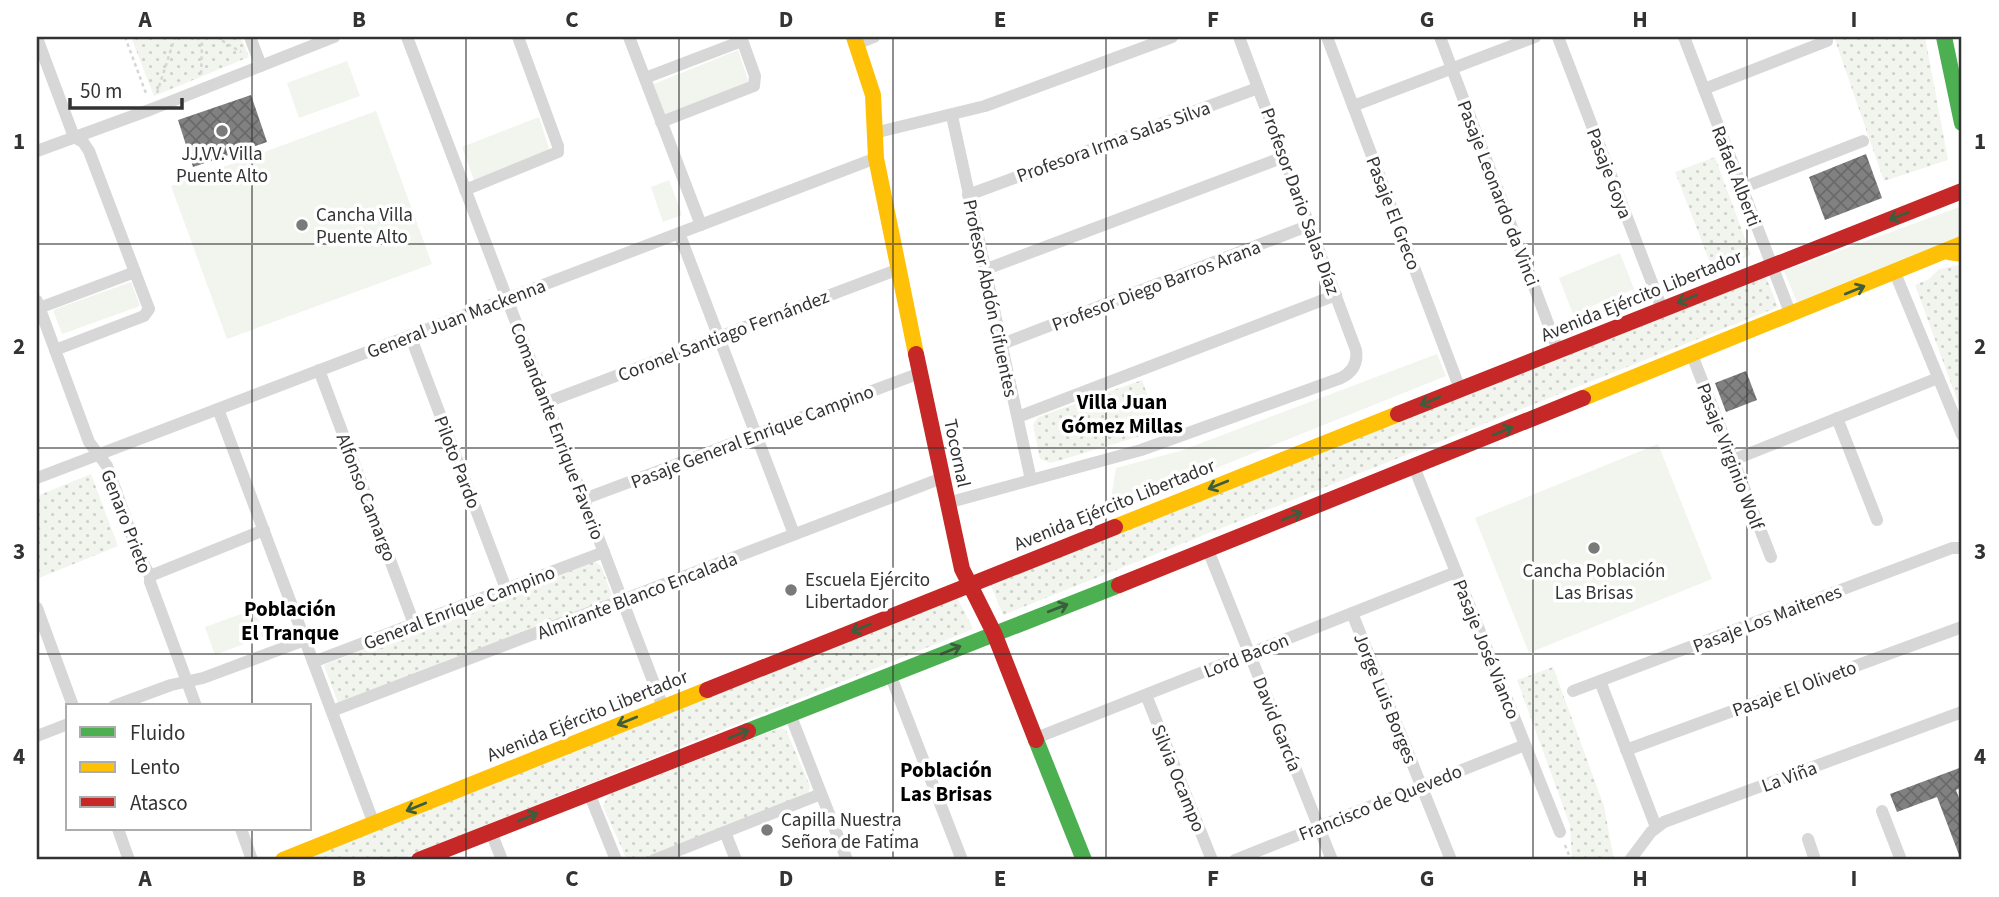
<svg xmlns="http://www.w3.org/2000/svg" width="1999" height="897" font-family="'Source Sans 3',sans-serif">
	<defs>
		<pattern id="park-dots" width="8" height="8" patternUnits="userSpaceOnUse" patternTransform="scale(1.75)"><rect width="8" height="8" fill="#f1f5ed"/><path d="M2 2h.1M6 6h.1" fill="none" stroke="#cfd2cc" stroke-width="1.8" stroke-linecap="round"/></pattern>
		<pattern id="building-cross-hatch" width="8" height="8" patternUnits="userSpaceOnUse" patternTransform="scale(1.75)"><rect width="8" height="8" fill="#818181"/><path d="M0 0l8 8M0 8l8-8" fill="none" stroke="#6a6a6a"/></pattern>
	</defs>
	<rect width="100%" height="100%" fill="#fff"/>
	<g fill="#f1f5ed">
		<polygon points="738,50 749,83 664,114 654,84"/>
		<polygon points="347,61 360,96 299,118 287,83"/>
		<polygon points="376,111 432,264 227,339 171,186"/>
		<polygon points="539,117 550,152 474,180 462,147"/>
		<polygon points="669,180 682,215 663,222 651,187"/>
		<polygon points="1962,206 1962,236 1797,302 1784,271"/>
		<polygon points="1620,253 1634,289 1573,314 1559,278"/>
		<polygon points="131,282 140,306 62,334 53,310"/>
		<polygon points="1437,354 1446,376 1109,511 1116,468 1180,451"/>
		<polygon points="1658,444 1712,579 1529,653 1475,518"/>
		<polygon points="255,609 265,636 215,655 205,627"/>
	</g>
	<g fill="url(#park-dots)">
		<polygon points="131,37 241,37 249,57 154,96"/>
		<polygon points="1834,37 1925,37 1948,160 1884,181"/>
		<polygon points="1715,157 1751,255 1713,270 1675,172"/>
		<polygon points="1959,265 1962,267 1962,413 1915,285 1929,279 1939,269"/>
		<polygon points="1766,277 1778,307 1003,615 990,583"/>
		<polygon points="1142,380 1160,430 1051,463 1040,459 1033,425 1038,417"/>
		<polygon points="91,474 118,546 39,578 37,571 37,496"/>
		<polygon points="594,561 601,566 613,598 338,703 324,665"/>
		<polygon points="957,597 973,629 399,860 296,860"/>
		<polygon points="1553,667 1604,806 1614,860 1572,860 1570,825 1517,680"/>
		<polygon points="781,728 786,730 810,786 808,794 643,860 627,860 603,806 609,794"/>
	</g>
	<g fill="url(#building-cross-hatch)">
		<polygon points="251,95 267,142 193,167 178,120"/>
		<polygon points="1866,154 1882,198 1825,220 1809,177"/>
		<polygon points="1746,371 1757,400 1726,412 1715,383"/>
		<polygon points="1962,767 1962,787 1956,790 1962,806 1961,860 1937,797 1897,812 1890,794"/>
	</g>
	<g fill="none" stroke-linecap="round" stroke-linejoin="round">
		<g stroke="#d6d6d6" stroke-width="2.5" stroke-dasharray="3.5 3.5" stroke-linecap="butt">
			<polyline points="125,37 147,96"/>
			<polyline points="178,37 188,37"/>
			<polyline points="197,37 202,44 201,76"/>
			<polyline points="216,37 241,52"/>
			<polyline points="157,93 175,37"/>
			<polyline points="1565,845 1571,860"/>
		</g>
		<g stroke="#d7d7d7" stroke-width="12">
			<polyline points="250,37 261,66"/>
			<polyline points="407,37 663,707"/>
			<polyline points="629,37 701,225"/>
			<polyline points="1327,37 1460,389"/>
			<polyline points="1440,37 1558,350"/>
			<polyline points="1558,37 1662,309"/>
			<polyline points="1684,37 1791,315"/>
			<polyline points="37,38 74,137 83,142 89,151 149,309 144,316 55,350"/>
			<polyline points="856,44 874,37"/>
			<polyline points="645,78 742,41"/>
			<polyline points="1704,89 1827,41"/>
			<polyline points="1353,106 1535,37"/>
			<polyline points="952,116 1031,480"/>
			<polyline points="661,122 754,86 755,76 741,37"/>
			<polyline points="874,133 985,106 1172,37"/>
			<polyline points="37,151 152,109 334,37"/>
			<polyline points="1742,188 1863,141"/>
			<polyline points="465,190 558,152 558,146 518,37"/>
			<polyline points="968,195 1258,88"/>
			<polyline points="679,233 794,534"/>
			<polyline points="984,270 1284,157"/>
			<polyline points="1895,273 1962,435"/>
			<polyline points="37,301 89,442 107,466 138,553 150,576 150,582 196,706"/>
			<polyline points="39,308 135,272"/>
			<polyline points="410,335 506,589"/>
			<polyline points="1002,344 1310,225"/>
			<polyline points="1692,355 1771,557"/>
			<polyline points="319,370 414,624"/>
			<polyline points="547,402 899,269"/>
			<polyline points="218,409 374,824"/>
			<polyline points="1018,417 1336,295"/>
			<polyline points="1837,418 1877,520"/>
			<polyline points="1733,460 1938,378"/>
			<polyline points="1414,467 1560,832"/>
			<polyline points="37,478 876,158"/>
			<polyline points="584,499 920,373"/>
			<path d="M947,503L1141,450L1341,378C1353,372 1358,363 1356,350L1239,37"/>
			<polyline points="1208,550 1332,860"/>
			<polyline points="150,576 264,530"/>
			<polyline points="37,608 73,706"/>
			<polyline points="1352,613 1451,860"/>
			<polyline points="313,662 604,552"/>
			<polyline points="890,674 962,860"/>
			<polyline points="1600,681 1656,827"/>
			<polyline points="1573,691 1952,548 1962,548"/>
			<polyline points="1146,695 1212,860"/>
			<polyline points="114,706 171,685 203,678 305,640"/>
			<polyline points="332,711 942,478"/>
			<polyline points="790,714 847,860"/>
			<polyline points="37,736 68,724"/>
			<polyline points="1036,738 1456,572"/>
			<polyline points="1626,750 1962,627"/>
			<polyline points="589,793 616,860"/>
			<polyline points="1882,811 1901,860"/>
			<polyline points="118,829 129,860"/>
			<polyline points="241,829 252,860"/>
			<polyline points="491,832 502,860"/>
			<polyline points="725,832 736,860"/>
			<polyline points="1808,839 1815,860"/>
			<polyline points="654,860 821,794"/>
			<polyline points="1235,860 1525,745"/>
			<polyline points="1630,860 1651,832 1664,822 1962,712"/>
		</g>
		<g stroke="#4caf50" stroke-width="16">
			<polyline points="1944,37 1962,123"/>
			<polyline points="748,731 1119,585"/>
			<polyline points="1036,740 1084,860"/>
		</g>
		<g stroke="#ffc107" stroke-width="16">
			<polyline points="854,37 873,95 876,158 916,354"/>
			<polyline points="1949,252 1962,254"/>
			<polyline points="1583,398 1962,244"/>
			<polyline points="1115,527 1398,414"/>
			<polyline points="283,860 707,690"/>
		</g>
		<g stroke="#c62828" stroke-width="16">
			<polyline points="916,354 962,569 994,633 1036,740"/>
			<polyline points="1398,414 1962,191"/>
			<polyline points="1119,585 1583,398"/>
			<polyline points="707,690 1115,527"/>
			<polyline points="419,860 748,731"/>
		</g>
	</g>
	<defs><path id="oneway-shaft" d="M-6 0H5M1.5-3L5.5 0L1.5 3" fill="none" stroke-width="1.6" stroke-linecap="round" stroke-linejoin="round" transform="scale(1.75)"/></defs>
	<g stroke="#3c5e3d">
		<use href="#oneway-shaft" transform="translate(1899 216) rotate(159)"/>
		<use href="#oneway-shaft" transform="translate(1855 290) rotate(-22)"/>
		<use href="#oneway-shaft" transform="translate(1687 299) rotate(158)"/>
		<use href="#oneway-shaft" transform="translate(1430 401) rotate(158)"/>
		<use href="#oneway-shaft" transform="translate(1503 431) rotate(-22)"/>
		<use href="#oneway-shaft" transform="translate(1218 485) rotate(158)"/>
		<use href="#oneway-shaft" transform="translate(1292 516) rotate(-22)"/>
		<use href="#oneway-shaft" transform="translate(1058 608) rotate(-21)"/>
		<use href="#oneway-shaft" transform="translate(861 628) rotate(158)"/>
		<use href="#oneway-shaft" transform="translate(951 650) rotate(-22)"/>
		<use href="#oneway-shaft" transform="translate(627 721) rotate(158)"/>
		<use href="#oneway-shaft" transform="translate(739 734) rotate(-22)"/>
		<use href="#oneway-shaft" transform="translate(416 807) rotate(158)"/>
		<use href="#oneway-shaft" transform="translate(528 817) rotate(-22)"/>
	</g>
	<path fill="none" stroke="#333" stroke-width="2" stroke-opacity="0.55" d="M252,37V706M466,37V860M679,37V860M893,37V860M1106,37V860M1320,37V860M1533,37V860M1747,37V860M37,244H1962M37,448H1962M37,654H1962M252,829V860"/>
	<g fill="#7a7a7a" stroke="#fff" stroke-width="2.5">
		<circle cx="222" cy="131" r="7"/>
		<circle cx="302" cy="225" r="7"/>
		<circle cx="1594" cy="548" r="7"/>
		<circle cx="791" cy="590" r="7"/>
		<circle cx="767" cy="830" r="7"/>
	</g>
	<g text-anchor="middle" stroke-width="7" stroke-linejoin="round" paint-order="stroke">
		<g font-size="19" fill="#333" stroke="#fff">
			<text transform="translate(1113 141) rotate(-20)" y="7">Profesora Irma Salas Silva</text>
			<text transform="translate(1610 173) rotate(69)" y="7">Pasaje Goya</text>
			<text transform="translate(1737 176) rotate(69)" y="7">Rafael Alberti</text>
			<text transform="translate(1499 193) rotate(69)" y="7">Pasaje Leonardo da Vinci</text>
			<text transform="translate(1301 201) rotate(70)" y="7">Profesor Dario Salas Díaz</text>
			<text transform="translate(1394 213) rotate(69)" y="7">Pasaje El Greco</text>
			<text transform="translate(1156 285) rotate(-21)" y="7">Profesor Diego Barros Arana</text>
			<text transform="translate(1641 295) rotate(-22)" y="7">Avenida Ejército Libertador</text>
			<text transform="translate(991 298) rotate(78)" y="7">Profesor Abdón Cifuentes</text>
			<text transform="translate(456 318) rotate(-21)" y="7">General Juan Mackenna</text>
			<text transform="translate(723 335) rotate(-21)" y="7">Coronel Santiago Fernández</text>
			<text transform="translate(558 431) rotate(69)" y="7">Comandante Enrique Faverio</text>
			<text transform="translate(752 436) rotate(-21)" y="7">Pasaje General Enrique Campino</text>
			<text transform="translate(958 453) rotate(78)" y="7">Tocornal</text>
			<text transform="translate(1731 456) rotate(69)" y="7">Pasaje Virginio Wolf</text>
			<text transform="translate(458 462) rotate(69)" y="7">Piloto Pardo</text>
			<text transform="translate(367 497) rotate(69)" y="7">Alfonso Camargo</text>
			<text transform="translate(1114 504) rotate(-22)" y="7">Avenida Ejército Libertador</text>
			<text transform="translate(127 521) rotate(69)" y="7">Genaro Prieto</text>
			<text transform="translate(637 595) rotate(-21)" y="7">Almirante Blanco Encalada</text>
			<text transform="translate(459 607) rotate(-21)" y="7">General Enrique Campino</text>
			<text transform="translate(1767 618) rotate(-21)" y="7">Pasaje Los Maitenes</text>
			<text transform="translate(1487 649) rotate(68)" y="7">Pasaje José Vianco</text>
			<text transform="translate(1246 655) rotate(-22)" y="7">Lord Bacon</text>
			<text transform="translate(1794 688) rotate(-20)" y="7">Pasaje El Oliveto</text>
			<text transform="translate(1386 698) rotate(68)" y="7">Jorge Luis Borges</text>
			<text transform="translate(587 715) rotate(-22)" y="7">Avenida Ejército Libertador</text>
			<text transform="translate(1278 724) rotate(68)" y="7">David García</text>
			<text transform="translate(1789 776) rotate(-20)" y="7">La Viña</text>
			<text transform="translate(1179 778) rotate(68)" y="7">Silvia Ocampo</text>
			<text transform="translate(1380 802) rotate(-22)" y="7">Francisco de Quevedo</text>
		</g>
		<g font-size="19" fill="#333" stroke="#fff" text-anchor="start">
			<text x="222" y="160" text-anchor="middle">JJ.VV. Villa<tspan x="222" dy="22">Puente Alto</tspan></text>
			<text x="316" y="221">Cancha Villa<tspan x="316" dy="22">Puente Alto</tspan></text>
			<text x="1594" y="577" text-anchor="middle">Cancha Población<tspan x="1594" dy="22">Las Brisas</tspan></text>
			<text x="805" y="586">Escuela Ejército<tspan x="805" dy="22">Libertador</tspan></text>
			<text x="781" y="826">Capilla Nuestra<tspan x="781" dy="22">Señora de Fatima</tspan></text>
		</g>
		<g font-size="21" font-weight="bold" fill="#000" stroke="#fff">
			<text x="1122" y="409">Villa Juan<tspan x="1122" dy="24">Gómez Millas</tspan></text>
			<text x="290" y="616">Población<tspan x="290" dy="24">El Tranque</tspan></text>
			<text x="946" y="777">Población<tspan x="946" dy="24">Las Brisas</tspan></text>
		</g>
	</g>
	<rect width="1999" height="897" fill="none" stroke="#ffffff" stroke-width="77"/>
	<rect x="66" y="704" width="245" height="126" fill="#ffffff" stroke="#adadad" stroke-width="2"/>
	<rect x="80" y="727" width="35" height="10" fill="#4caf50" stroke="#adadad" stroke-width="2"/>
	<text x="130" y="740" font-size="21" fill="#333333">Fluido</text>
	<rect x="80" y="762" width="35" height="10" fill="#ffc107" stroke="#adadad" stroke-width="2"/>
	<text x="130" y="774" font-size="21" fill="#333333">Lento</text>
	<rect x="80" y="797" width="35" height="10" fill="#c62828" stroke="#adadad" stroke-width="2"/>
	<text x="130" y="810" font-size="21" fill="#333333">Atasco</text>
	<path d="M70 98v10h112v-10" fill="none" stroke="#333333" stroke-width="3.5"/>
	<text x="80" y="98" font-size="21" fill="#333333" stroke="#ffffff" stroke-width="5" paint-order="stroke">50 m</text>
	<rect x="38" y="38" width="1922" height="820" fill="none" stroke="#333" stroke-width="2.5"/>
	<g font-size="23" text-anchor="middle" font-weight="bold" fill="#333">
		<text x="145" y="27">A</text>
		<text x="359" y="27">B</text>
		<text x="572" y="27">C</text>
		<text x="786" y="27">D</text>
		<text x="1000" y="27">E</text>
		<text x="1213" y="27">F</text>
		<text x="1427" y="27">G</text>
		<text x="1640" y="27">H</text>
		<text x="1854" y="27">I</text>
		<text x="19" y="149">1</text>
		<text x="1980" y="149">1</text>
		<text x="19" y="354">2</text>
		<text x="1980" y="354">2</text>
		<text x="19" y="559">3</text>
		<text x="1980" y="559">3</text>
		<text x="19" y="764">4</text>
		<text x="1980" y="764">4</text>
		<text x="145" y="886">A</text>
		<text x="359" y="886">B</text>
		<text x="572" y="886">C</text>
		<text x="786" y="886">D</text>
		<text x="1000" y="886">E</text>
		<text x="1213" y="886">F</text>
		<text x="1427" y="886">G</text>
		<text x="1640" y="886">H</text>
		<text x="1854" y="886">I</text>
	</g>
</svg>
